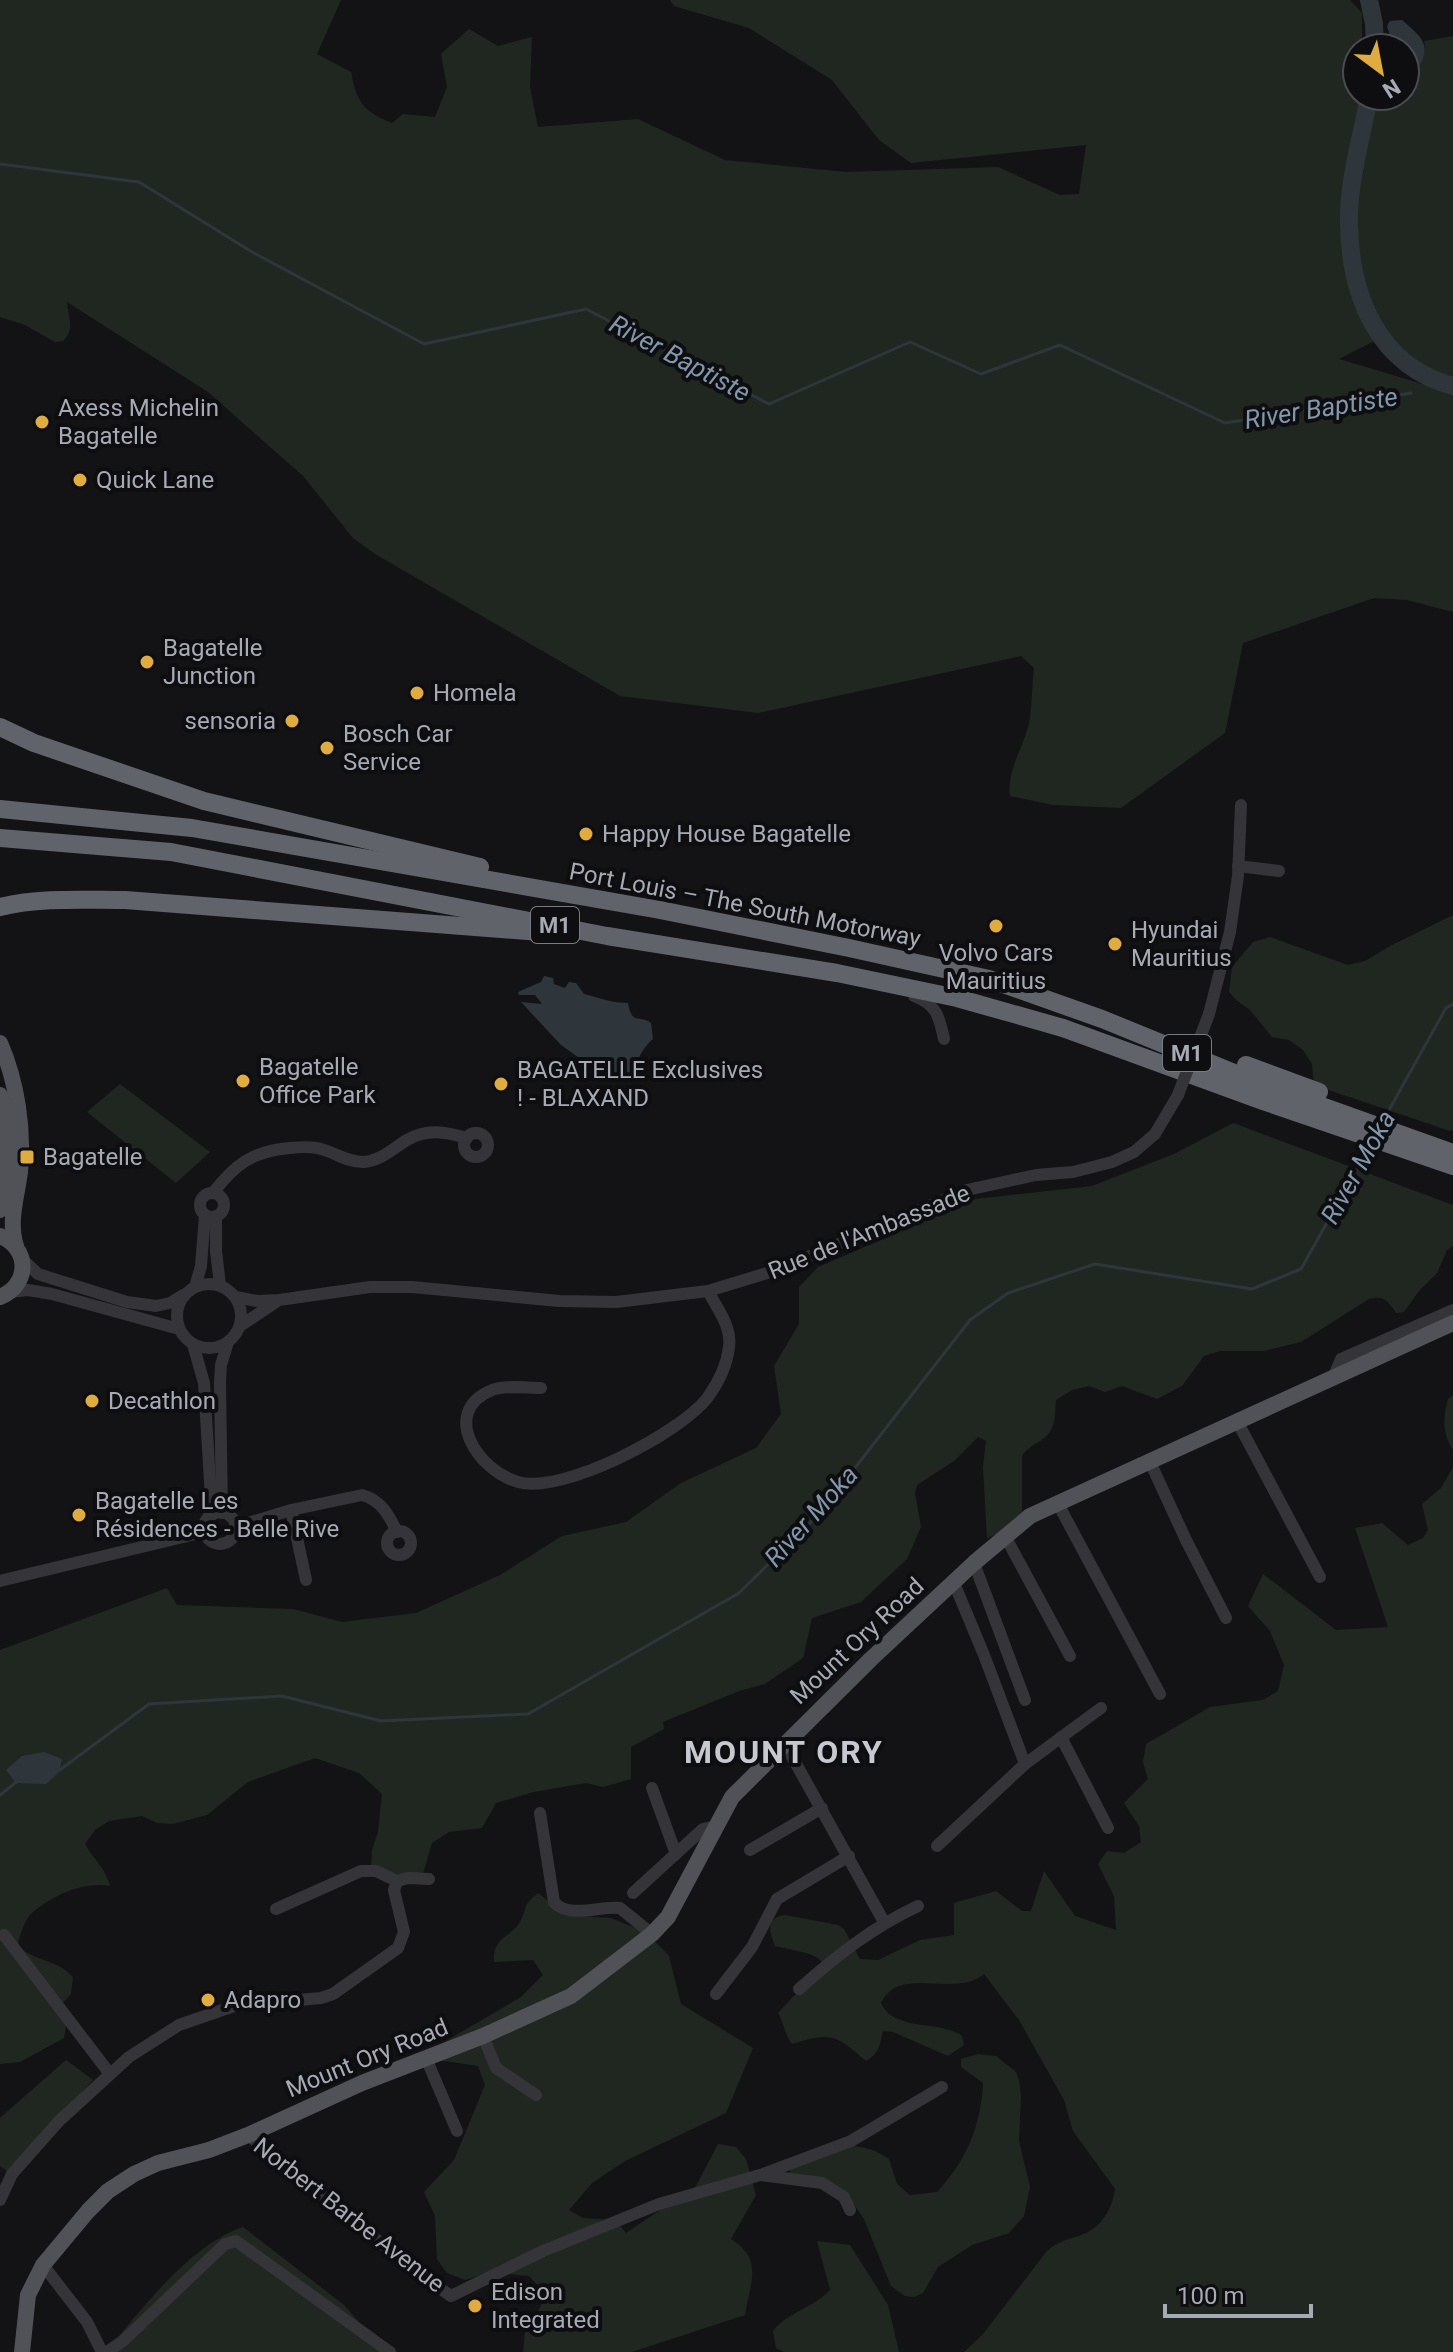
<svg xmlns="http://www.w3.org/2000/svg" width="1453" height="2352" font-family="Roboto,sans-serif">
	<rect width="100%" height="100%" fill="#131315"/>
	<g fill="#202721" fill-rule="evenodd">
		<path d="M0,0H341L317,54L351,72C357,103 363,111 392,123L403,114L435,117L447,87L441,54L469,29L498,46L532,37L530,87L538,127L638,119L725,160L846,172L998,167L1060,195L1079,194L1086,145L911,163L879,140L832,80L749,28L674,6L670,0H1350L1362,13V37L1369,48H1357V96H1405C1409,90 1409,85 1412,78C1416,64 1428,58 1424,41L1453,36V612L1407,600L1374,598L1243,643L1225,733L1121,808L1053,805L1010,796C1006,770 1026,744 1030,718C1032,701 1032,684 1034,668L1021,656L758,713L620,696L375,554L353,538L303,476L208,392L67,302C68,317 76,329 63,341L55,342L25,325L0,317ZM1378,339L1395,361L1426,385L1339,359Z"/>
		<polygon points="1453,915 1453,1130 1450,1131 1314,1085 1312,1064 1303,1050 1289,1040 1272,1037 1250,1010 1236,1000 1229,992 1232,967 1253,942 1270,937 1348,965 1365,961 1392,945"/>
		<polygon points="120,1084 210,1152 176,1183 87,1112"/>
		<path d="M1233,1123L1453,1205V1246L1447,1250L1437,1273L1419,1291L1404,1312L1396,1313C1388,1301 1384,1295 1369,1299L1301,1342L1264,1351H1220L1204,1356L1182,1386L1157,1399L1122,1386L1105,1392L1089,1386L1072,1390L1056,1400C1055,1409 1056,1420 1052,1428C1047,1441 1029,1444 1022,1456V1511C1015,1523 1000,1534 987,1538L983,1467L986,1441L978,1437L954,1461L917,1485L915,1493L921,1527L907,1559L861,1602L812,1618L803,1658L765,1684L739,1691L663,1722L664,1729L631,1747V1779L603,1787L586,1783L534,1792L496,1803L482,1828L449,1832L432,1843L422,1877L405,1876L371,1867L372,1850L378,1832L382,1794L359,1773L315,1758L248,1782L207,1815L173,1824L157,1823L142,1816L109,1821L95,1830L85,1844C94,1860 105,1867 110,1886C84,1881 54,1895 34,1911C24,1919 21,1934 17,1945C36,1963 56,1958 73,1977L71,1994L60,2006L67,2020L64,2038L20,2062L0,2064V1650L167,1588L177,1605L293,1609L342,1622L416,1613L500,1575L562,1536L626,1522L681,1483L756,1448L781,1414L774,1366L799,1324V1287L818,1267L976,1199L1092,1186L1174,1154Z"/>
		<path d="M1453,1395V1450C1442,1434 1443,1417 1448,1399Z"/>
		<path d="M1453,1467V2352H964L983,2334L1047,2251C1062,2238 1072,2240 1088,2232C1104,2224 1113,2205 1115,2189L1073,2131L1064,2100L1019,2020L984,1974C955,1999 900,1964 881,2003C893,2032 941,2020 962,2036L964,2045L948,2056L893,2032L883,2031C880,2044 879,2054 866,2061C835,2034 831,2032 792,2044C785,2035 784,2023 778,2013C784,2007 789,2000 796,1994C805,1986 842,1968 812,1955C801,1951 787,1949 775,1946C769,1931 765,1918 785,1915L838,1925L844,1929L860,1959L878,1960L920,1940L954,1935V1903L996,1891L1022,1911H1031L1044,1871L1075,1916L1116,1930L1114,1896L1098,1864L1107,1851L1124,1853L1141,1842L1139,1826L1124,1803L1148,1779L1143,1762L1146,1744L1210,1707L1263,1700L1278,1691L1284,1665L1270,1631L1248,1606L1263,1574L1336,1630L1388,1627L1355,1528L1382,1523L1408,1545L1423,1538L1428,1530L1422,1504L1441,1488Z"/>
		<path d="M538,1893L566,1915L611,1918L647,1933L669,1956L681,2004L753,2048L726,2113L625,2161L592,2183L569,2210L583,2218L616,2220L626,2233L696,2186L718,2144L736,2147L746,2159L756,2195L731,2239C764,2260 750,2282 745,2315L632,2352H523L525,2333L547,2295L529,2276L491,2272L465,2280L447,2273L437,2259L435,2216L424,2192L454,2160L485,2085L478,2066L431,2059L429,2051L521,1997L543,1975L533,1960L494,1962C492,1936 513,1937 521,1920C529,1904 521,1907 538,1893Z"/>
		<path d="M978,2054L996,2056L1016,2072L1019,2080L1021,2097L1019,2141L1030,2187L1024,2216L1009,2233L972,2245L938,2267L923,2293L914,2297L905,2296L891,2286L864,2219L848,2196L789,2174L792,2166L850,2146C865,2146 877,2151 889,2159L897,2184L910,2195L937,2192C966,2161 981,2126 983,2083L961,2067V2059Z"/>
		<polygon points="66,2060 93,2080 8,2172 0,2166 0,2118"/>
		<path d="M243,2227L344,2305L385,2352H105C142,2310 189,2245 243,2227Z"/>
		<path d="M817,2241L850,2245L888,2305L899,2352H784L776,2348L773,2331C788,2312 813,2308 830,2290Z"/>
	</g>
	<g fill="#2e363c">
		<path d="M1402,20C1414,31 1430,41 1423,58C1421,65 1415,69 1412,75C1409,83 1411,87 1405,94V48H1394L1387,26L1390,21Z"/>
		<path d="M544,976L553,978L554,984L565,988L569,982L576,983L584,994C600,998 611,1003 628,1003C632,1026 639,1014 651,1023L653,1039C641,1049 637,1061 633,1075L621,1082H613L561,1045L521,1002L542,1004L535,995H519L518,992L541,982Z"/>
		<polygon points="44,1752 62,1759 59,1772 46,1784 16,1783 6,1770 22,1756"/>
	</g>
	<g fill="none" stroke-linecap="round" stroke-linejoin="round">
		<g stroke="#2e363c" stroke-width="3">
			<polyline points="0,164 139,182 252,252 424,344 586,309 769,404 910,342 981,374 1060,345 1225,423 1411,393"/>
			<polyline points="1384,1119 1446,1008 1453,1004"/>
			<polyline points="57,1772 149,1704 282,1696 381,1721 528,1714 739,1593 819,1514 970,1320 1008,1293 1095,1264 1252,1289 1301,1269 1371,1144"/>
			<polyline points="0,1795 19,1780"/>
		</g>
		<g stroke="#2e363c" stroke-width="18">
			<polyline points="1369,0 1374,24 1375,48"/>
			<path d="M1369,96C1362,137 1348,181 1349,223C1350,296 1378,366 1453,386"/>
		</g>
		<g stroke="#353539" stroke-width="12">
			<polyline points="1238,866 1279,871"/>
			<path d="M914,996C937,1005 939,1016 944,1039"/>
			<polyline points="1209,1014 1230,932 1238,876 1241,805"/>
			<circle cx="476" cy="1145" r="12"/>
			<path d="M213,1193C235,1164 253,1151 290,1148C300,1147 312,1146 321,1149C336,1153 346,1162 363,1162C381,1161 392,1149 407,1140C427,1128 446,1132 467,1138"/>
			<circle cx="212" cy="1205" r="12"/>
			<polyline points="216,1216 216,1251 220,1285"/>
			<polyline points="23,1260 38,1274 127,1302 156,1306 170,1303 183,1295"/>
			<circle cx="209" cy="1316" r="32"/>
			<polyline points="195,1287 201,1266 205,1215"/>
			<polyline points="10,1292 28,1290 52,1294 179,1329"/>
			<polyline points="236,1297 257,1301 279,1300 370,1287 412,1287 559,1301 616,1302 708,1291 777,1270 967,1190 1036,1175 1073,1172 1112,1162 1134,1152 1155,1134 1178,1095"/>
			<polyline points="240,1326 276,1302"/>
			<polyline points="193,1344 204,1383 212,1515"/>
			<polyline points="1333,1378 1341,1359 1453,1310"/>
			<path d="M541,1388C526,1388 505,1385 492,1390C439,1412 478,1471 518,1482C562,1495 681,1433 708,1397C718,1383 727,1365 729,1347C732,1327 717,1308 708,1291"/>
			<polyline points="1237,1421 1320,1577"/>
			<polyline points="1150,1462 1186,1540 1226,1618"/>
			<polyline points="1057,1502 1160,1694"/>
			<polyline points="291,1510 306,1580"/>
			<circle cx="220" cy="1528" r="16"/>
			<polyline points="222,1513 220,1382 221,1365 228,1342"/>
			<path d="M235,1527L291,1510L362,1495C381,1500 389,1515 397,1532"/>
			<circle cx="399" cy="1543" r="12"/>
			<polyline points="1005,1536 1070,1656"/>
			<polyline points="974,1563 1025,1700"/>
			<polyline points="0,1581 204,1532"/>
			<polyline points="954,1583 984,1655 1025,1764"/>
			<polyline points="1061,1737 1108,1828"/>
			<polyline points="785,1744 884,1922"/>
			<polyline points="652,1788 676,1854"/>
			<path d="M540,1813L554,1902C568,1919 600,1906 620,1908L652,1934"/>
			<polyline points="937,1846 1025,1764 1101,1708"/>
			<polyline points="750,1850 822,1808"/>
			<polyline points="633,1893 703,1829 716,1826"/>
			<polyline points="276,1909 361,1871 376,1871 397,1881"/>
			<polyline points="4,1935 110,2074"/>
			<path d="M799,1989C836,1956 873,1927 918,1906"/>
			<polyline points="716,1994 752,1947 777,1899 849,1856"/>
			<polyline points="483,2036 496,2068 536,2095"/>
			<polyline points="426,2058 457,2131"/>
			<path d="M248,2135C316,2187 380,2247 451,2296L543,2251L659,2204L760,2175L822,2183L844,2197L850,2210"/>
			<polyline points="763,2174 851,2141 942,2087"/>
			<polyline points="0,2200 12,2174 59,2121 129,2057 179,2025 234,2006 321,1998 333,1994 398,1948 404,1932 394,1890 397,1881 408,1878 429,1879"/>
			<polyline points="43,2265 87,2322 102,2352"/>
			<polyline points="107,2352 123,2341 225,2244 236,2241 390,2352"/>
		</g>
		<g stroke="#515258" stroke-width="16">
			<path d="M0,1043C17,1082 24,1129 20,1172C17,1196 8,1222 16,1246"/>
			<path d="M0,1095C9,1133 9,1172 0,1210"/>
			<path d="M0,1236C30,1248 30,1285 0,1297"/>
			<polyline points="22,2352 28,2295 43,2265 88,2211 108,2191 134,2174 158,2163 209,2150 248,2135 362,2083 483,2036 571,1996 652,1934 668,1917 732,1797 871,1659 974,1563 1030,1516 1453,1323"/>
		</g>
		<g stroke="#61636a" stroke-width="18">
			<polyline points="0,727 34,743 204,801 480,867"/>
			<polyline points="0,809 192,828 660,910 849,948 989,979 1102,1019 1271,1088 1453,1153"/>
			<polyline points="0,838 171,852 607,936 837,973 957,998 1063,1028 1263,1101 1453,1166"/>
			<path d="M0,907C38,897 86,900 125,900L540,932"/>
			<polyline points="1246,1065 1319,1092"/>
		</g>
		<polyline stroke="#353539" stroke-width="12" points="1178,1095 1209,1014"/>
	</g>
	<g fill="#e1ac3f" stroke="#0e0e10" stroke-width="3">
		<circle cx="42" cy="422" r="8"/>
		<circle cx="80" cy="480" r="8"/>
		<circle cx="147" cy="662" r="8"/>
		<circle cx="417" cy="693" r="8"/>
		<circle cx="292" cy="721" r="8"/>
		<circle cx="327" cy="748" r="8"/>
		<circle cx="586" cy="834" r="8"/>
		<circle cx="996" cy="926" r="8"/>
		<circle cx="1115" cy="944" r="8"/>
		<circle cx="243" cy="1081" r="8"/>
		<circle cx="501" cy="1084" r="8"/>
		<rect x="19" y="1149" width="16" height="16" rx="4"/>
		<circle cx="92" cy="1401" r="8"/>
		<circle cx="79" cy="1515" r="8"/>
		<circle cx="208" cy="2000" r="8"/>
		<circle cx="475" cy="2306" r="8"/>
	</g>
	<g text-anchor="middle" stroke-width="8" stroke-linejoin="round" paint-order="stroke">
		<g fill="#0e0e10" stroke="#787b83" stroke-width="2">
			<rect x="531" y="907" width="48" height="36" rx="6"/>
			<rect x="1163" y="1035" width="48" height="36" rx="6"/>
		</g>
		<g font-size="22" font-weight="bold" fill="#a6aab4">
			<text x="555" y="933">M1</text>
			<text x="1187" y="1061">M1</text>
		</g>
		<g font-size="24" fill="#a6aab4" stroke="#0e0e10" text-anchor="start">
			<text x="58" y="416">Axess Michelin<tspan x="58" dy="28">Bagatelle</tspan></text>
			<text x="96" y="488">Quick Lane</text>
			<text x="163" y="656">Bagatelle<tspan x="163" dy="28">Junction</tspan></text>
			<text x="433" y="701">Homela</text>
			<text x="276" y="729" text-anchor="end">sensoria</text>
			<text x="343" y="742">Bosch Car<tspan x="343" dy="28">Service</tspan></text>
			<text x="602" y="842">Happy House Bagatelle</text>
			<text x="1131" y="938">Hyundai<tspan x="1131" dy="28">Mauritius</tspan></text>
			<text x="996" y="961" text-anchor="middle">Volvo Cars<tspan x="996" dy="28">Mauritius</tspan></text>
			<text x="259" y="1075">Bagatelle<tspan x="259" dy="28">Office Park</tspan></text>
			<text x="517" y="1078">BAGATELLE Exclusives<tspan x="517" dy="28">! - BLAXAND</tspan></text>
			<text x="43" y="1165">Bagatelle</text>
			<text x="108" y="1409">Decathlon</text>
			<text x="95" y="1509">Bagatelle Les<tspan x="95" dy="28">Résidences - Belle Rive</tspan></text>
			<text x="224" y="2008">Adapro</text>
			<text x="491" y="2300">Edison<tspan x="491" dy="28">Integrated</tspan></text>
		</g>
		<g font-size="24" fill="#a6aab4" stroke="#0e0e10">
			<text transform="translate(745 905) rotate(11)" y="8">Port Louis – The South Motorway</text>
			<text transform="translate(869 1232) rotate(-22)" y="8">Rue de l'Ambassade</text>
			<text transform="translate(857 1641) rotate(-43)" y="8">Mount Ory Road</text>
			<text transform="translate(367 2058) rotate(-22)" y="8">Mount Ory Road</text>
			<text transform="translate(349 2215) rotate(38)" y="8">Norbert Barbe Avenue</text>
		</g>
		<g font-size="26" font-style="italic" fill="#8097ac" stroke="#0e0e10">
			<text transform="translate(680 358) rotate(28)" y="9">River Baptiste</text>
			<text transform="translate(1321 408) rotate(-9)" y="9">River Baptiste</text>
			<text transform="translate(1358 1167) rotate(-61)" y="9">River Moka</text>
			<text transform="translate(811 1516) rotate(-48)" y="9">River Moka</text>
		</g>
		<g font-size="32" font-weight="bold" letter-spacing="2" fill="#c7c9d0" stroke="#0e0e10">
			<text x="784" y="1763">MOUNT ORY</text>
		</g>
	</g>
	<g transform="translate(1381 72) rotate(148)"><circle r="38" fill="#0e0e10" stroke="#4b4c52" stroke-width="2"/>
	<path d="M0-6L14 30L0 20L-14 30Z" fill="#e1ac3f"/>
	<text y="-12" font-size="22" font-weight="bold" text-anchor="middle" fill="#a6aab4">N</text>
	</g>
	<path d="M1165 2304v12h146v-12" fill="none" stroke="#a6aab4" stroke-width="4"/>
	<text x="1177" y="2304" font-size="24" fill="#a6aab4" stroke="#0e0e10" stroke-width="6" paint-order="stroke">100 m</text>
</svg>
